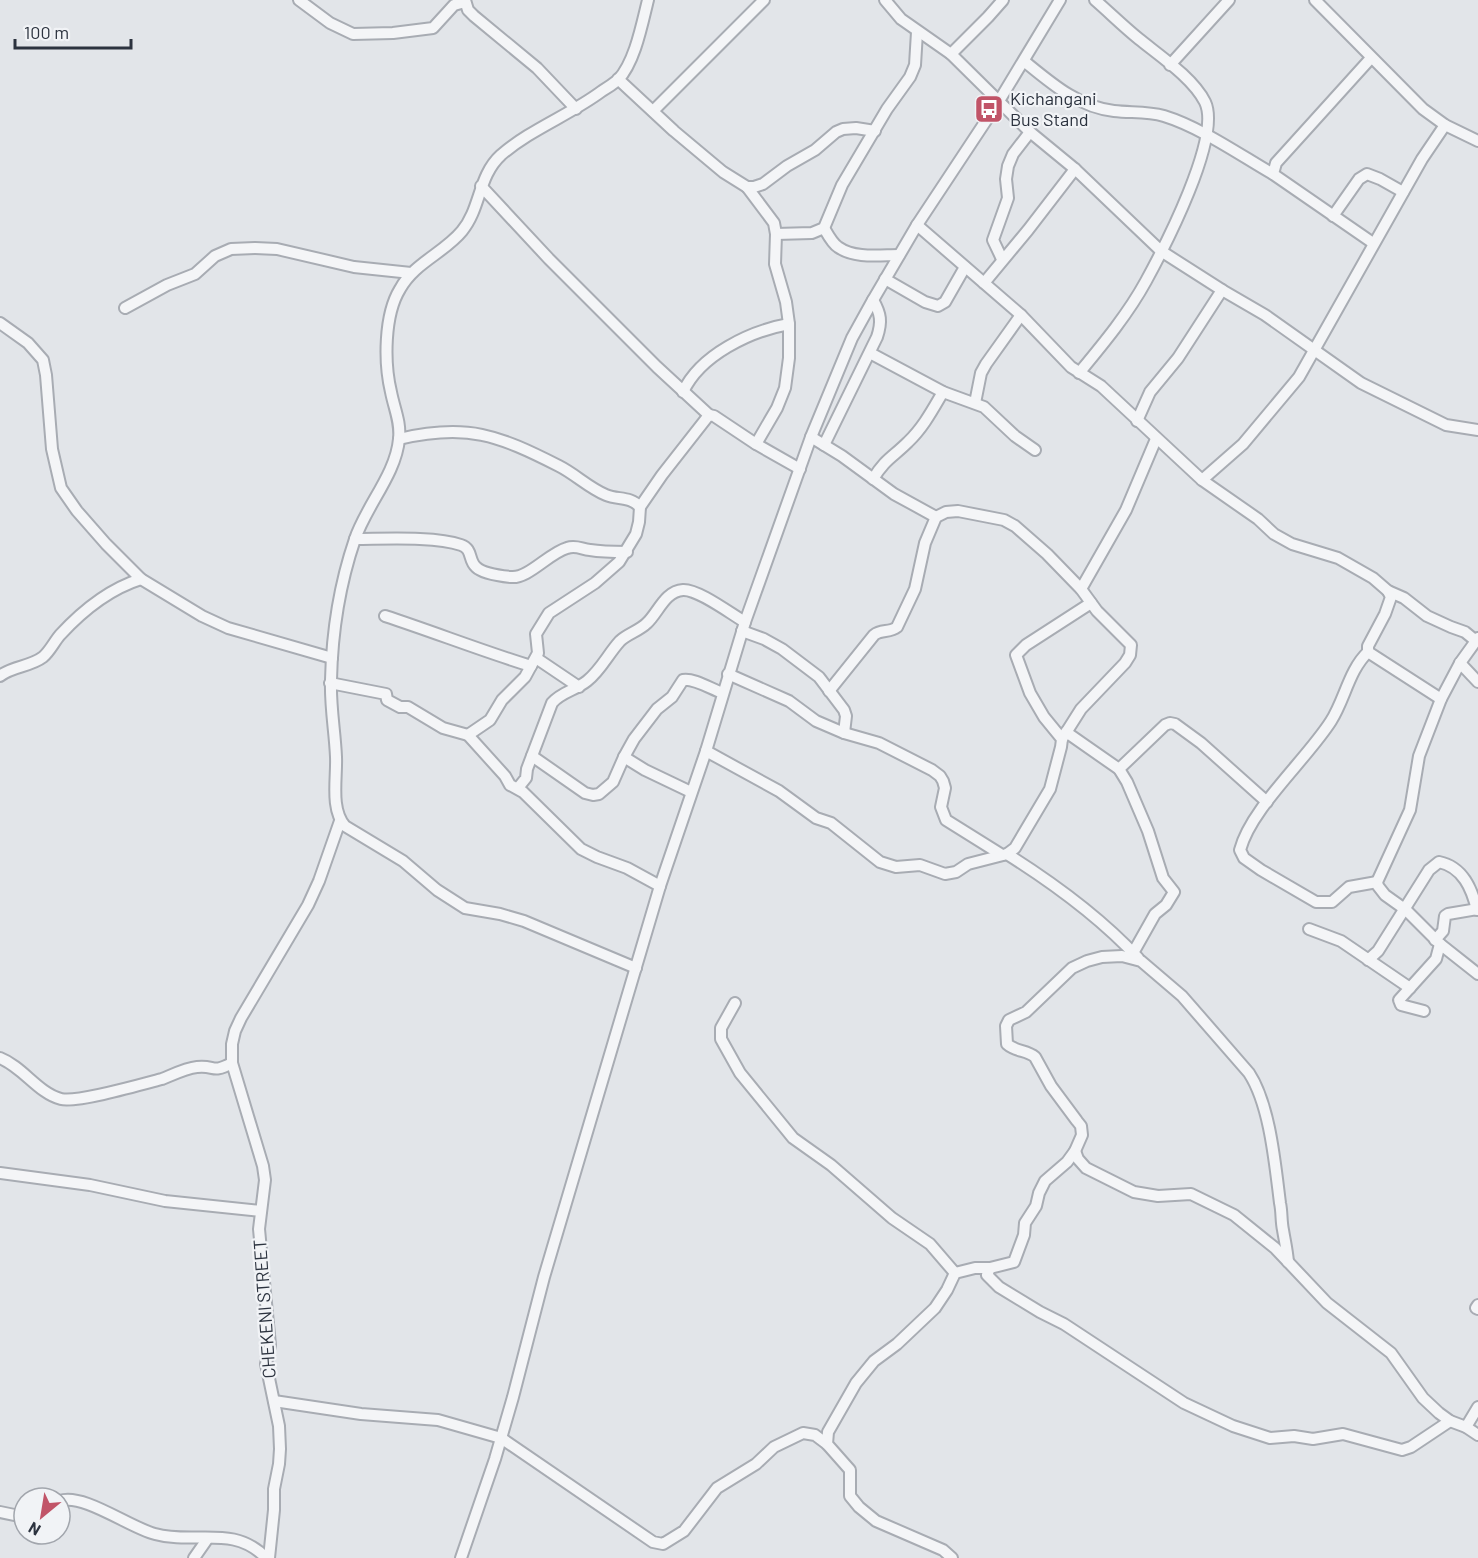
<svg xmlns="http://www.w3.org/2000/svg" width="1478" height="1558" font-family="Barlow,sans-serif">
	<rect width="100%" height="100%" fill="#e2e5e9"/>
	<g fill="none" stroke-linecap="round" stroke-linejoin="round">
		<g stroke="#a8acb3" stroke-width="14">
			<g id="minor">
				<polyline points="299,0 330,23 353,34 393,33 433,28 454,5 465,2"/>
				<polyline points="465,0 468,10 474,16 537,68 576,109"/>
				<polyline points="885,0 901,19 951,54 1030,132 1075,169 1161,251 1222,290 1265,315 1361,383 1446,425 1478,430"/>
				<polyline points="1315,0 1423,109 1445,125 1478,141"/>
				<polyline points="951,54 988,17 1003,0"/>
				<polyline points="1371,58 1276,163 1273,174 1373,243"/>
				<path d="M1024,61C1051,83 1078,107 1114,111C1131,113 1147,111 1164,116C1200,127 1240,155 1273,174"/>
				<polyline points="1170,65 1229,0"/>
				<polyline points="618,79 674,131 723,172 747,187 754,187 763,184 787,166 815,150 836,132 843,129 856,128 875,131"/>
				<polyline points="653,111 764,0"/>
				<polyline points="481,186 549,259 657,367 709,415"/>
				<polyline points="747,187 774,223 776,234 775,264 786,302 789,324 789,358 785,388 777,408 756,444"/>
				<polyline points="1333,216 1359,179 1367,174 1380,179 1403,192"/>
				<polyline points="917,225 1021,315 1071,367 1101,386 1202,480 1258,519 1274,534 1292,544 1338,558 1373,578 1388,591 1404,598 1427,616 1451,627 1465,632 1476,641"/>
				<path d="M824,228C828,235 832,243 838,247C855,259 880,255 899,255"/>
				<polyline points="776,234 812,233 824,228 842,185 887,109 910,77 915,65 917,32"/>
				<polyline points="1002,259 993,240 1008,198 1006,179 1008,166 1013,154 1030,132"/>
				<polyline points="885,279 925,302 938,306 945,302 965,267"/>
				<polyline points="984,283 1028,230 1075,169"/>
				<polyline points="125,308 167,285 195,274 215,256 231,249 255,248 277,249 354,267 411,273"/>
				<polyline points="0,323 28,343 43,360 46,375 52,449 61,488 77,511 106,544 141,579 202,616 228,628 332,658"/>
				<polyline points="870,353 943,392 984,407 1015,436 1035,450"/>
				<path d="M1079,373C1103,344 1128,314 1146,281C1164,248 1222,137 1205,102C1193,78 1160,56 1139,39C1124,27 1110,13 1095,0"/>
				<path d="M683,392C700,355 750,331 789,324"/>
				<polyline points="975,403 981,373 986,364 1021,315"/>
				<polyline points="1137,421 1150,392 1178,358 1222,290"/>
				<polyline points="811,437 842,456 894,494 936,517"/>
				<path d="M399,439C467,423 498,435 559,466C575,474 589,488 606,495C618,500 630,496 640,507L639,522L636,534L619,562L595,583L549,613L536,634L538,653L525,677L502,700L490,720L468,735"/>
				<path d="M824,445L877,337C882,322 881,314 873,300"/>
				<path d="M873,479C885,459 893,457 908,442C923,428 933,409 943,392"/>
				<polyline points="1202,480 1243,444 1299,377 1422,159 1445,125"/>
				<polyline points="640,507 662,475 709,415 714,416 756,444 800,469"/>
				<path d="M355,539C384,539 435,536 461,545C473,549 468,560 476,567C483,574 501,576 511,577C528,579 549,553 567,548C576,545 581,549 590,550C602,552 614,552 627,552"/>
				<polyline points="1081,589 1126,510 1156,439"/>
				<polyline points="1388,591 1391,597 1385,614 1368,646 1368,652 1441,699"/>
				<path d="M385,616C434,632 482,651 531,666"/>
				<polyline points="742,631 764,639 782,649 819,677 844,710 846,716 844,733"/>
				<polyline points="1478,638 1460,663 1441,699 1419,756 1410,810 1377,882 1378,886 1385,895 1406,910 1440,944 1478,974"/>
				<path d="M1368,652C1349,670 1345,699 1331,721C1307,759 1251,808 1240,850L1244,858L1261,870L1316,902H1332L1349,887L1377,882"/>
				<polyline points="536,658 579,687"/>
				<polyline points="1460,663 1478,682"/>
				<polyline points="728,674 789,701 816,721 844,733 879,743 932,770 940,776 943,781 945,788 941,807 946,820 1002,855"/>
				<path d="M0,676C12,666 30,667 43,657C50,651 54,642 60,635C83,610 109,589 141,579"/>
				<polyline points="330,683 386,694 387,700 400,707 408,707 443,728 468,735 505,776 510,785 523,792 581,849 597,857 627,868 660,886"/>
				<path d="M829,691L874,635C881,629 890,633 897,627L915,589L925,543L936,517L946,512L958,511L1004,520L1015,526L1047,554L1081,589L1097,611L1131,645L1130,655L1125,663L1081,709L1062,739"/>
				<polyline points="1066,732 1119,769 1127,782 1148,831 1163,878 1174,892 1166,905 1155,914 1133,953"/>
				<polyline points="706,751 779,791 816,818 831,823 880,862 896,867 920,865 945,874 956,872 968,864 1007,854 1015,848 1050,789 1061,747 1062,739 1044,717 1030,693 1016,655 1026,645 1091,603"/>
				<path d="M532,756L585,793L593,795L599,794L613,782L624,757L634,739L657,709L672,697L683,680C694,678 711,689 723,693"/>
				<polyline points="624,757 645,770 691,792"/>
				<polyline points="1119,769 1165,725 1170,723 1175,724 1201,743 1267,802"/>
				<path d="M518,788L526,778L527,769L552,703C561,692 576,690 587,681C601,670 608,654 620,641C627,634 639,631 647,623C658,613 665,591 683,590C698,589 731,614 745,622"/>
				<path d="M1007,854C1053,883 1100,917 1138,958"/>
				<polyline points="1309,929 1341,941 1410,988"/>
				<polyline points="1435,940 1443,931 1445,916 1448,914 1478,909"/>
				<path d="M1368,960L1378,951L1429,870L1439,862C1463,867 1472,889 1477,910"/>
				<path d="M636,968L524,921L500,914L465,908L437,890L403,861L345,826C330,809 337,778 336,757C335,732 330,706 331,680C332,634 340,583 355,539C366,506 396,474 399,439C401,422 394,408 391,392C384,363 384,315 400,289C414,263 444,253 462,231C481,208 478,176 501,155C531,129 570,115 602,91C607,88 613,84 618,80C635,62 642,24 648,0"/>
				<polyline points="735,1003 721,1028 721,1039 740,1073 793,1138 831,1165 892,1218 930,1244 955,1273"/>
				<polyline points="1424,1011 1401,1005 1399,1000 1436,959 1440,944"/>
				<path d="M0,1058C23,1067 38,1093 61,1099C77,1103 143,1084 162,1079C172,1075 186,1068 197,1067C216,1065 211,1074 232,1063"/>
				<polyline points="1075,1151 1078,1159 1086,1168 1134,1192 1158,1196 1191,1194 1234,1215 1275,1248 1327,1303 1391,1353 1423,1398 1439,1413 1450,1421 1466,1427 1478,1435"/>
				<polyline points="0,1173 90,1185 165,1201 261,1211"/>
				<path d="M1288,1262C1287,1250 1285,1242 1283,1230C1281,1221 1282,1212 1280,1203C1275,1164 1270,1105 1249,1073L1182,996L1141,961L1122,956L1102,957L1087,961L1072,968L1026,1012L1009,1020L1006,1026L1007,1044C1016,1052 1027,1050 1035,1057L1051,1086L1077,1121L1081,1126L1082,1135L1075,1151L1067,1162L1045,1181L1039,1193L1036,1206L1025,1223L1024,1235L1014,1262L990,1268L987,1275L999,1287L1040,1312L1064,1324L1184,1403L1233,1426L1270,1438L1294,1436L1313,1439L1343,1434L1402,1450L1411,1447L1450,1421"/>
				<polyline points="1478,1305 1476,1308 1478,1309"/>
				<polyline points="274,1401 361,1414 438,1420 501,1438 653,1542 663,1544 684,1531 717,1488 756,1464 774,1447 803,1433 815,1435 827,1444"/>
				<polyline points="1466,1427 1478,1407"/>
				<path d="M60,1501C84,1493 130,1528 155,1534C194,1545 234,1524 266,1558"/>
				<polyline points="0,1512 24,1517"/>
				<polyline points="194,1558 208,1538"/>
				<polyline points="269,1558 274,1510 274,1489 279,1464 280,1449 279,1426 266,1364 270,1345 259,1229 265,1180 263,1166 232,1063 232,1044 235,1031 241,1018 308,905 319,881 340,821"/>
				<polyline points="461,1558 495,1459 513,1397 544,1277 660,886 706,751 745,622 811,437 852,338 873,300 917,225 999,101 1060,0"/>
				<polyline points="952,1558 943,1550 876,1521 859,1507 850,1496 850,1470 827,1444 828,1432 856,1383 874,1361 897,1344 935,1308 947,1290 955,1273 975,1268 990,1268"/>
			</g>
		</g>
		<use href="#minor" stroke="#f4f5f7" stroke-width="10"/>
	</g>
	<defs>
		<g id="bus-square" transform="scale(1.5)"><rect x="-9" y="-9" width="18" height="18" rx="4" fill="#c15468" stroke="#f1f3f6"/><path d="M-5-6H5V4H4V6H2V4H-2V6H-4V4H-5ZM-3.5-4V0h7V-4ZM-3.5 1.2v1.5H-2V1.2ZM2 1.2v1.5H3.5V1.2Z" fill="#fff"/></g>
	</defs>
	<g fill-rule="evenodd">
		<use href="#bus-square" x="989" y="109"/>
	</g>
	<g text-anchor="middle" stroke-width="4.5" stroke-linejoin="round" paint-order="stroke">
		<g font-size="18" fill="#2c333f" stroke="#f1f3f6" text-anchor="start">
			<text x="1010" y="105">Kichangani<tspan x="1010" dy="21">Bus Stand</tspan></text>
		</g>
		<g font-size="18" fill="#2c333f" stroke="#f1f3f6">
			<text transform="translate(265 1309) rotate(-94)" y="6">CHEKENI STREET</text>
		</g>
	</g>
	<g transform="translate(42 1516) rotate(210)"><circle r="28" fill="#f1f3f6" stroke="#a2a6ad" stroke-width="1.5"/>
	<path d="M0-4.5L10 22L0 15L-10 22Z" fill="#c15468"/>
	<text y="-9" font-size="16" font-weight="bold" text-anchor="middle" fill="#2c333f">N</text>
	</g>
	<path d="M15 39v9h116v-9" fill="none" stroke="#2c333f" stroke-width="3"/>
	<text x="24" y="39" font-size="18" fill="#2c333f" stroke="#f1f3f6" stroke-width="4.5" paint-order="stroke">100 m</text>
</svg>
